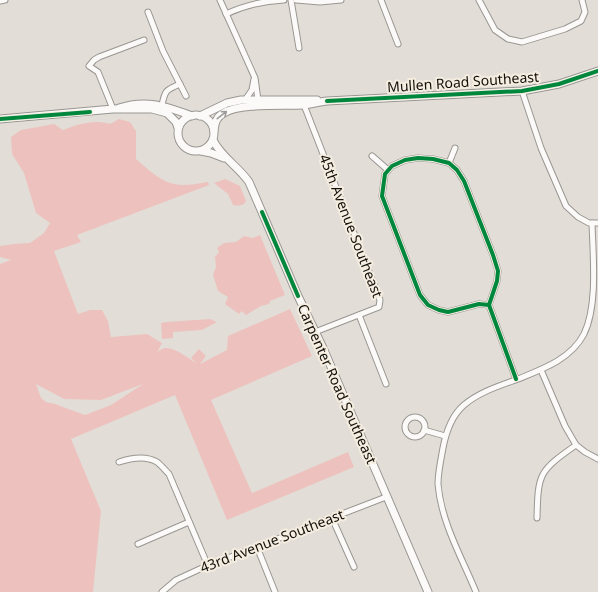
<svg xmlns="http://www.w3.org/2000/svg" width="598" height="592" font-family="'Noto Sans',sans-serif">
	<rect width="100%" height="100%" fill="#e2ded7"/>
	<g fill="#edc2be" fill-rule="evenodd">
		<path d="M119,119L130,122L136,131V159C149,170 164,185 182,185C191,185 200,183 208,182L209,185L77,235L81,242L54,251L78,314L90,310H102L108,321L111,337L147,334L162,343L157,353C158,351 160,350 162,349C171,344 190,359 197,364L191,358L199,349L206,356L200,364L227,350L228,336L290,309L312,356L211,400L252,493L348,452L354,467L227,520L175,395L71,439L101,511L93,592H0V264L11,260L0,257V246L14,244L30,243L44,233L50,223L36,213L24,173L12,154L11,137L21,130L54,124L63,130C78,124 94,119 110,124ZM36,384L64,399L101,400L143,384L111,405L85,415L55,404L46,402L41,398Z"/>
		<path d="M225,179L240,186L246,201C244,206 238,206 233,205L228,194L214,183Z"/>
		<polygon points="260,235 285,295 270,301 269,304 261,306 246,315 242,311 239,314 225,304 228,297 218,291 213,275 216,267 215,257 219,252 217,248 224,243 236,242 244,236 253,238"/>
		<polygon points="210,319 217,322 202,330 173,332 173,338 162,339 161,323 166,322"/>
	</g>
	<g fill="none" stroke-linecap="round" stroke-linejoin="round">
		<g stroke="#999692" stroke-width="7">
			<g id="minor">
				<polyline points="220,0 255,78 258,100 256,102"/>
				<polyline points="291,0 299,48"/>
				<polyline points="296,0 320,2 341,0"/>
				<polyline points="381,0 398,44"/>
				<polyline points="479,0 495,30 508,39 522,42 565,29 581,21 585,12 582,0"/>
				<polyline points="0,1 5,0"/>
				<polyline points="148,12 163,51 186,96"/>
				<path d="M226,14C245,5 263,1 284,0"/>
				<polyline points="522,91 541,148 566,206 578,217 589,223 598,223"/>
				<polyline points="245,100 252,90 254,79"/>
				<path d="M162,105C165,90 166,90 180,84"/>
				<polyline points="304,105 380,300 379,307 315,332"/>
				<polyline points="113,109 98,72 89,66 94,60 99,57 144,40"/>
				<polyline points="372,156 388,170"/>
				<polyline points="449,163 455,148"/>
				<polyline points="489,305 479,304 448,312 439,310 428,305 420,295 382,196 385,174 392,166 405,160 418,158 433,159 449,163 457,170 464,181 493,255 498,271 497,281 489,305 516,379"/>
				<polyline points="359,315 386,384"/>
				<polyline points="541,370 565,426 576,445 585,452 598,459"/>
				<circle cx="415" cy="427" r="10"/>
				<polyline points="424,430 445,436"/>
				<path d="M119,462C131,458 145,455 157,462C161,465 165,470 169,474L208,566"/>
				<polyline points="332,518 354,567"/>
				<path d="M537,518C538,473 539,471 576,445"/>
				<polyline points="138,544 189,522"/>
				<polyline points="257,547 275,592"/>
				<polyline points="162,592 176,580 202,568 386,497"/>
				<path d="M476,592C462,558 441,522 438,484C438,472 441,459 443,448C446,432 451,416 464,405C479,392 499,386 518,379C543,369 571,359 584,334C598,305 593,256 592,223"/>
			</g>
		</g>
		<g stroke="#999692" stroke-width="9">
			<g id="tertiary">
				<path d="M119,108C146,99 166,106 192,116"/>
				<circle cx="196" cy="133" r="18"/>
				<polyline points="200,116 227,103 241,100 317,100"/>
				<polyline points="0,119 113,109 152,109 167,113 176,122 178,128"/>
				<path d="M214,131C215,123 216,117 224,113C239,103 283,106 303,105C311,104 319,102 327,101L522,91L559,84L598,71"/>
				<path d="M213,140C221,157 238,166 249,182L298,296L323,348L428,592"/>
				<polyline points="201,151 211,153 224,158"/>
			</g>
		</g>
		<use href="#minor" stroke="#fbfaf9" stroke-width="5"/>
		<use href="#tertiary" stroke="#fbfaf9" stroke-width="7"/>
		<g stroke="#f4ede0" stroke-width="6">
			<g id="cycleway">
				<polyline points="327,101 522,91 559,84 598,71"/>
				<polyline points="0,119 90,112"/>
				<polyline points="262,212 298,296"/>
				<polyline points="489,305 479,304 448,312 439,310 428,305 420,295 382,196 385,174 392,166 405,160 418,158 433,159 449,163 457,170 464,181 493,255 498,271 497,281 489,305 516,379"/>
			</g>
		</g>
		<use href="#cycleway" stroke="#00873e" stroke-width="4"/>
	</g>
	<defs><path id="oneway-shaft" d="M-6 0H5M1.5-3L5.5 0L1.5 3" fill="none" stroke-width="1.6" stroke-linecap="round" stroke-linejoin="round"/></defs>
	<use stroke="#9e9c9a" href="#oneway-shaft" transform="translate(222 115) rotate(-38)"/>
	<g text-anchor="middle" stroke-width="4" stroke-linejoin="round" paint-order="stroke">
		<g font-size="14" fill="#12100b" stroke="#f4ede0">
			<text transform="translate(463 82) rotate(-4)" y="5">Mullen Road Southeast</text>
			<text transform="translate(351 226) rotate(69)" y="5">45th Avenue Southeast</text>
			<text transform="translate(337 384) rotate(66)" y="5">Carpenter Road Southeast</text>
			<text transform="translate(272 541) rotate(-21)" y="5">43rd Avenue Southeast</text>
		</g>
	</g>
</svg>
